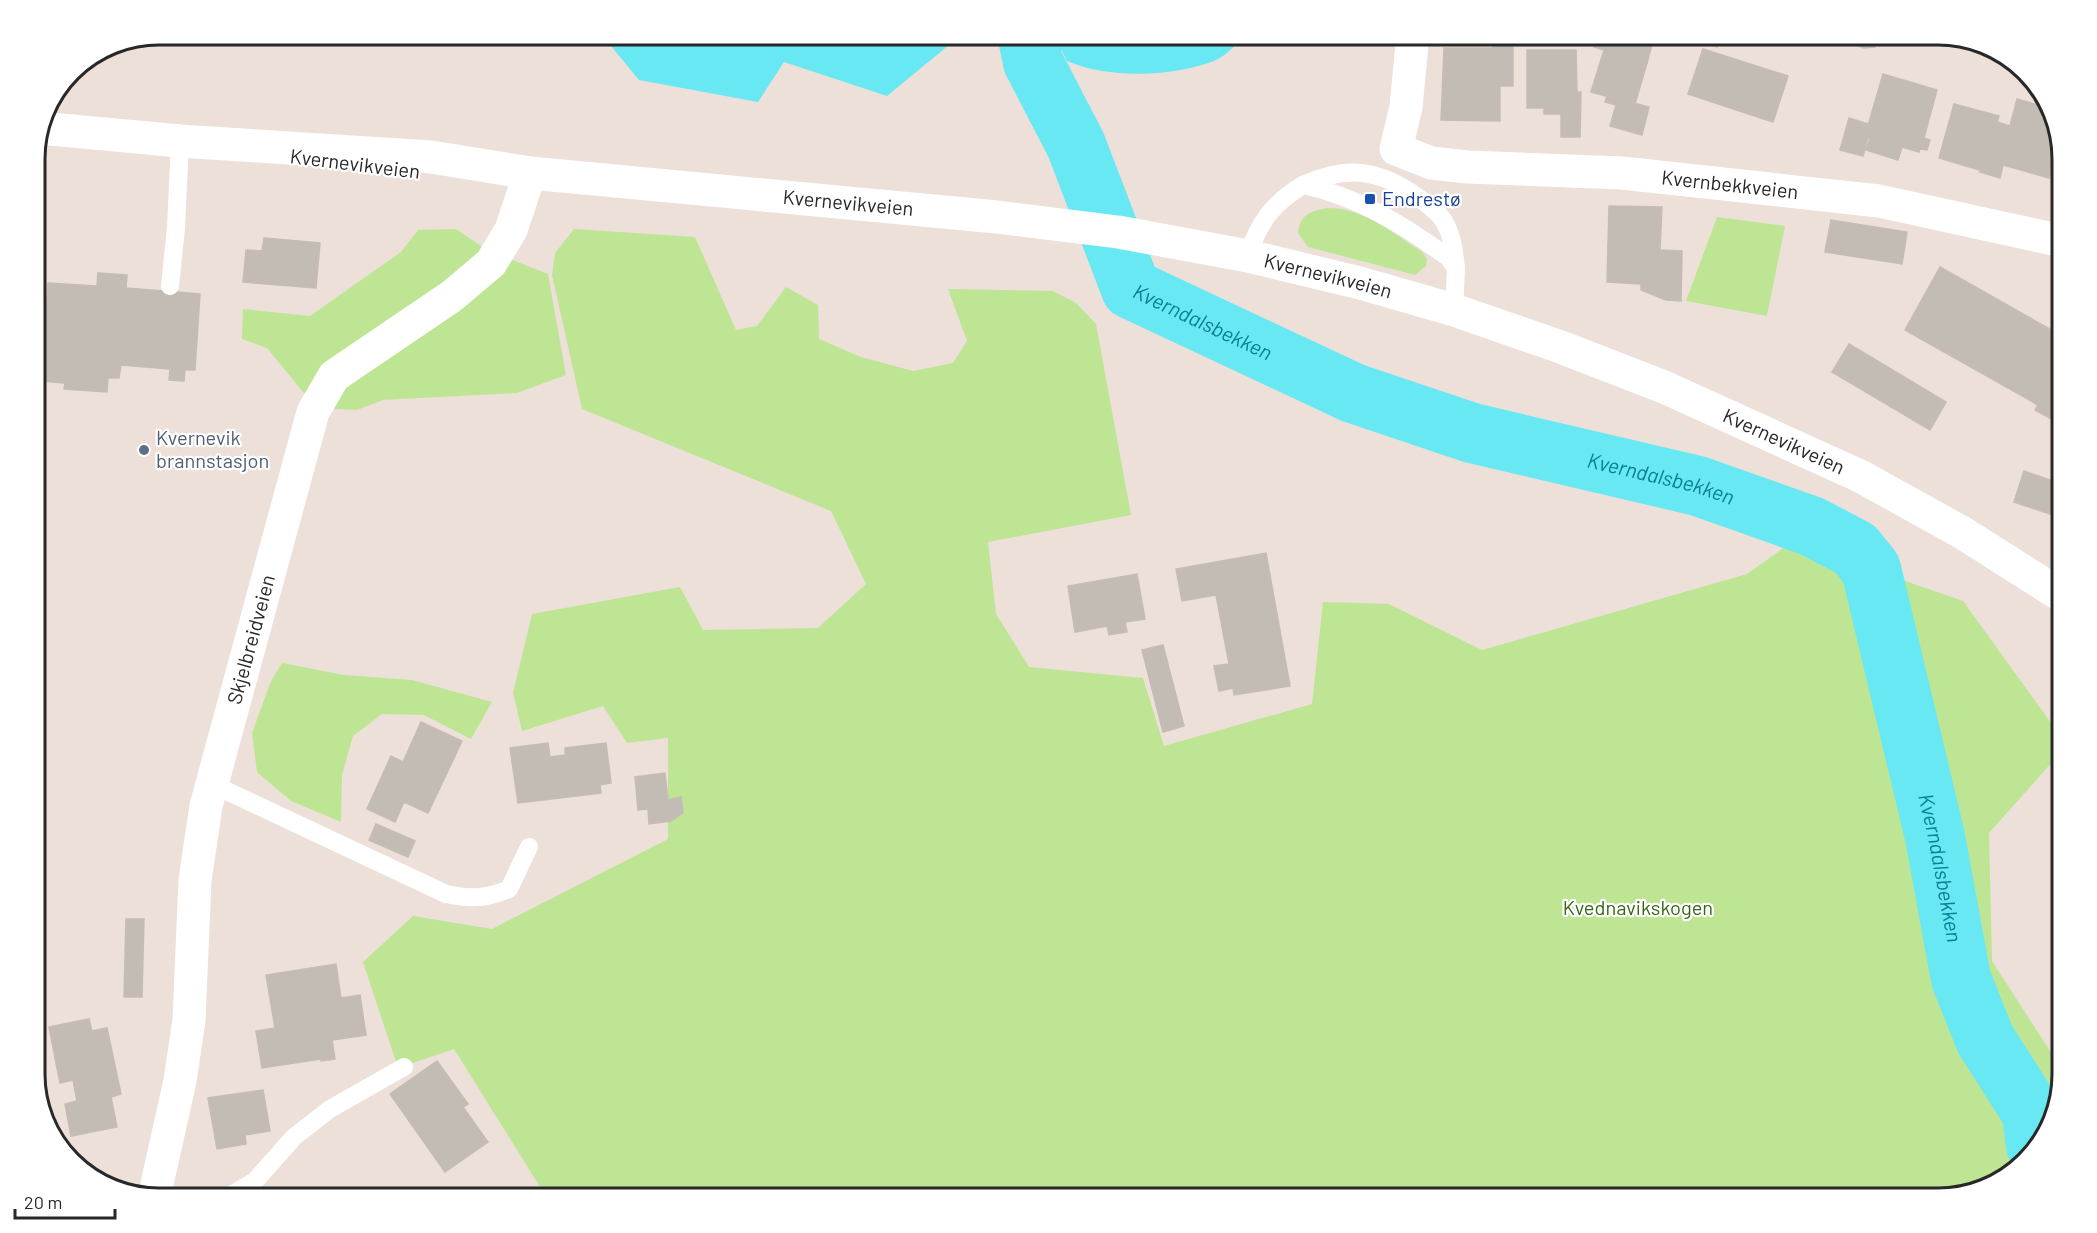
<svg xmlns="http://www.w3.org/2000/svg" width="2097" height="1233" font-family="Barlow,sans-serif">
	<rect width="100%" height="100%" fill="#ece0d9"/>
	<g fill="#bee593">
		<path d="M1328,208C1364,208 1393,233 1422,252L1427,259L1426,266L1415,275L1308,247L1298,233C1300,214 1311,211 1328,208Z"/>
		<polygon points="1717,217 1785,226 1767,316 1686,301"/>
		<polygon points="456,229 487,250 548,274 566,375 517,393 383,400 357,410 335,409 303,392 267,348 242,339 243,309 310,316 401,252 418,230"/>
		<polygon points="574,229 695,237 736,330 757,326 786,287 818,305 819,339 861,357 913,371 953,363 967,341 948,289 1053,291 1076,303 1096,324 1131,515 988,542 996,614 1029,667 1143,678 1164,746 1312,704 1323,602 1389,604 1482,650 1747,574 1789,544 1825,554 1870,591 1947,936 2023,1159 2000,1182 1938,1198 547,1198 454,1049 398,1068 363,962 413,916 492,929 668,839 668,738 627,743 603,706 522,731 513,693 532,614 680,587 703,630 818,628 866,584 831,511 582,409 552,275 555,253"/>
		<polygon points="1882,573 1963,601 2062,738 2062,751 1989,833 1992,961 2050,1051 2062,1052 2062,1074 2049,1124 1998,1039 1974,972"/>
		<polygon points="282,663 344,675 412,680 492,702 471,739 424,715 382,714 353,736 342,775 341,822 291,801 257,772 252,733 271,681"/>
	</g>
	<g fill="#67e8f3">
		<polygon points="602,35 961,35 887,96 784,62 758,102 639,80"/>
		<path d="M1054,35H1246C1237,43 1225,57 1214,61C1170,77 1109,79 1067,61Z"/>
	</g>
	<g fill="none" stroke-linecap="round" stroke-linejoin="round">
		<path stroke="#67e8f3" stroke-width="60" id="s1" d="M1028,38L1033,62L1076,145L1131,289L1353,393L1472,433L1698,486L1811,526L1855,549L1871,569L1935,837L1961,979L1985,1039L2032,1113L2036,1146"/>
	</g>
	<g fill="#c3bcb5" stroke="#c7bcb3" stroke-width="1.5">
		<polygon points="1598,34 1655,34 1647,63 1594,47"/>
		<polygon points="1680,34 1721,34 1717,47"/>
		<polygon points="1825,34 1875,36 1875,47 1864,48"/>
		<polygon points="1493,40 1511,40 1513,48 1513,86 1500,86 1500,121 1441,120 1444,48 1493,48"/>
		<polygon points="1703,49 1788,76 1773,122 1688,94"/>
		<polygon points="1527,50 1576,50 1577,92 1581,92 1580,137 1561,137 1561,114 1544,114 1544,108 1527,108"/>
		<polygon points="1604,50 1647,63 1635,104 1591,92"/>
		<polygon points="1883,74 1937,90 1924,138 1930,140 1927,150 1920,149 1919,152 1902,147 1898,160 1866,150 1870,138 1865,136"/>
		<polygon points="1607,96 1649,107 1642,135 1610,126 1616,105 1605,102"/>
		<polygon points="2017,99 2049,108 2059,141 2049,178 2003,165 2000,178 1980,172 1983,171 1997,122 2010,126"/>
		<polygon points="1954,104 1999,116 1983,171 1939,158"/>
		<polygon points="1849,118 1868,124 1865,136 1868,137 1863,156 1840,150"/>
		<polygon points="1609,206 1662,207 1660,250 1682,251 1681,301 1666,300 1641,290 1641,284 1607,282"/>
		<polygon points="1831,220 1907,232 1902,264 1825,252"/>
		<polygon points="264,238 320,243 316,288 243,282 246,250 262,251"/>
		<polygon points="1940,267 2062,336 2062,418 2058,416 2055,421 2035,410 2038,405 1905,330"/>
		<polygon points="98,273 127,275 126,288 200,294 195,370 185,370 184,381 169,380 170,369 121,365 119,378 108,378 107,392 64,389 65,383 41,381 48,283 97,286"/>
		<polygon points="1849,344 1946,402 1930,430 1832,372"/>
		<polygon points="2024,471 2062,484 2062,518 2014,502"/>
		<polygon points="1266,553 1290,686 1234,695 1233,688 1219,691 1214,666 1229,664 1216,595 1182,601 1176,569"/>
		<polygon points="1137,574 1145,619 1125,622 1127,632 1109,635 1107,626 1075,632 1068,586"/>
		<polygon points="1163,645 1184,726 1163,732 1142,650"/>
		<polygon points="421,722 462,741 428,813 404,802 395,822 367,809 391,756 403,762"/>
		<polygon points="548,743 550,757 565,755 565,748 606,743 611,783 600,785 601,793 518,803 510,748"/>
		<polygon points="665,773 668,800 681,797 683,813 671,821 649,824 648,809 638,810 635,777"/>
		<polygon points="376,824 415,841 408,857 369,840"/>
		<polygon points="126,919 144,919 142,997 124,997"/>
		<polygon points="336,964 341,998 360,995 366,1035 332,1040 335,1059 321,1061 321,1059 262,1068 256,1031 275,1028 266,975"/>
		<polygon points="89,1019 92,1031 107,1028 121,1094 111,1097 117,1127 71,1136 65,1104 77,1101 73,1080 60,1083 49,1027"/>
		<polygon points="437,1061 468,1104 463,1107 488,1142 445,1172 390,1094"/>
		<polygon points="263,1090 270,1131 245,1135 246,1144 217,1149 208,1098"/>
	</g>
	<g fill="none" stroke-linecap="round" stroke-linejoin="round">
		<g stroke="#fff" stroke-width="18">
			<path d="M1303,185C1348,165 1379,169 1419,198C1428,205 1440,213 1445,223C1453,237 1454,253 1456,268"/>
			<path d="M1248,256C1258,223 1273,203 1303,185C1357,196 1405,226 1449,258L1456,268L1454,310"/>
			<polyline points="170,286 176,228 180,141"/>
			<path d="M212,784L446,894C470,899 486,899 509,889L529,847"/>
			<polyline points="226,1198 255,1181 294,1137 330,1109 404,1067"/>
		</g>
		<g stroke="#fff" stroke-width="33">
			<path id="s2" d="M1413,34L1406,107L1396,149L1431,163L1468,167L1622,173L1879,201L2062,241"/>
			<path id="s3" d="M154,1197L180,1081L189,1020L195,880L206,806L313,412L334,376L452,296L491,263L511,230L530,173"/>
		</g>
		<path stroke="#fff" stroke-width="33" id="s4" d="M40,128L180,141L431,157L530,173L997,217L1118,232L1248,256L1360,283L1454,310L1558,346L1664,387L1860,476L1963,533L2062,596"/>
	</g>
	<rect fill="#1a4fb4" stroke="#fff" stroke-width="2" x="1364" y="193" width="12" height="12" rx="3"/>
	<circle fill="#5c6f8a" stroke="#fff" stroke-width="2" cx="144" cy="450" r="6"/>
	<g text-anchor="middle" stroke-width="4.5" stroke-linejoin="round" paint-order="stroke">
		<g font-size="20" fill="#282828" stroke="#fff">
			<text transform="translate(355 164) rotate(7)" y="7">Kvernevikveien</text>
			<text dy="7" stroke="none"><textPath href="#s2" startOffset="454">Kvernbekkveien</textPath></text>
			<text dy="7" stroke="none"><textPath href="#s4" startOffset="812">Kvernevikveien</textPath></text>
			<text dy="7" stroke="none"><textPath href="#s4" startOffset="1298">Kvernevikveien</textPath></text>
			<text dy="7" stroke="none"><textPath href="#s4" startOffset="1784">Kvernevikveien</textPath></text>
			<text dy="7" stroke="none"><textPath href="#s3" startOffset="568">Skjelbreidveien</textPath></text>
		</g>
		<g font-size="20" fill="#164399" stroke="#fff" text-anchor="start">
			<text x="1382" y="206">Endrestø</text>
		</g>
		<g font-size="20" fill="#4e5e75" stroke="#fff" text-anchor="start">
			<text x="156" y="445">Kvernevik<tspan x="156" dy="23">brannstasjon</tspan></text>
		</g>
		<g font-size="20" fill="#376717" stroke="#fff">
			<text x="1638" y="915">Kvednavikskogen</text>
		</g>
		<g font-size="21" font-style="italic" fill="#088095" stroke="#fff">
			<text dy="7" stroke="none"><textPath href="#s1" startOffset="351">Kverndalsbekken</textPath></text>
			<text dy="7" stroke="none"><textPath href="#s1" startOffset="837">Kverndalsbekken</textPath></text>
			<text dy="7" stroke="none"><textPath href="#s1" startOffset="1377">Kverndalsbekken</textPath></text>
		</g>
	</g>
	<path d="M0 0H2097V1233H0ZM159 45H1938A114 114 0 0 1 2052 159V1074A114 114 0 0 1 1938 1188H159A114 114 0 0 1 45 1074V159A114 114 0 0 1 159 45Z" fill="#fff" fill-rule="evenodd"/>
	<path fill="none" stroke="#282828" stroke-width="3" d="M159 45H1938A114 114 0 0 1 2052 159V1074A114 114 0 0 1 1938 1188H159A114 114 0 0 1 45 1074V159A114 114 0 0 1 159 45Z"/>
	<path d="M15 1209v9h100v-9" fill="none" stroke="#282828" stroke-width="3"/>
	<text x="24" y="1209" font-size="18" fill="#282828" stroke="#ffffff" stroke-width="4.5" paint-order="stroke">20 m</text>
</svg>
